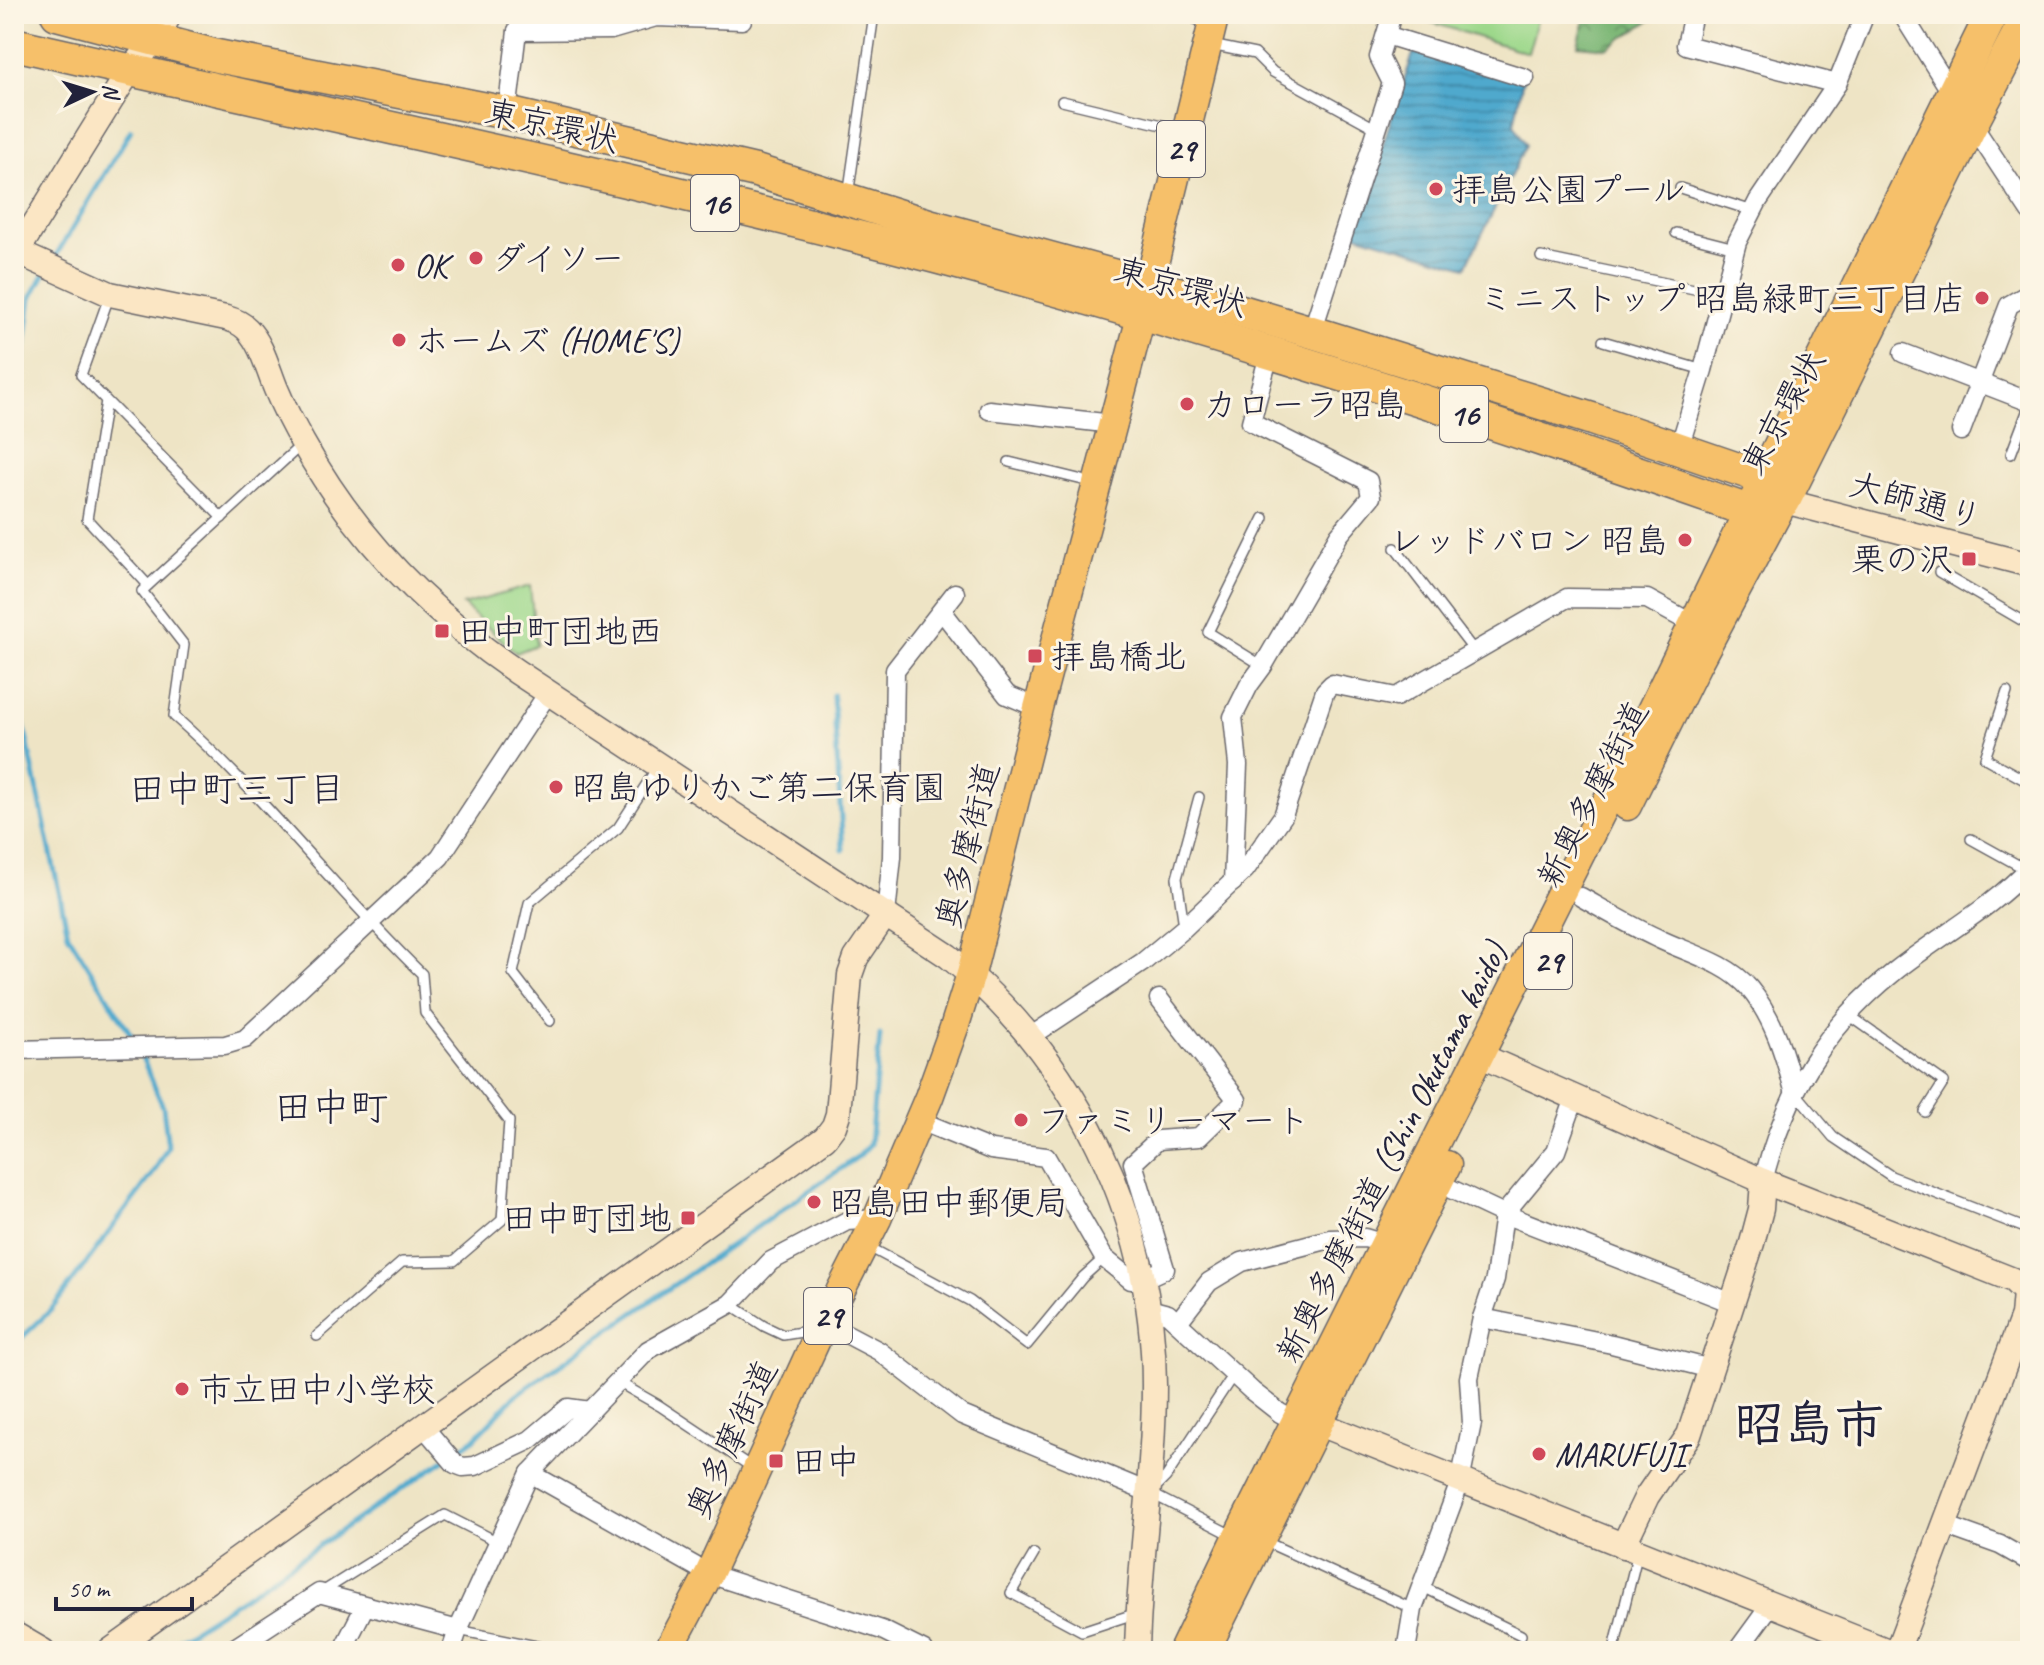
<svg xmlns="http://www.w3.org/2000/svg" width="2044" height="1665" font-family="Caveat,'Klee One',sans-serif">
	<defs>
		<pattern id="forest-crowns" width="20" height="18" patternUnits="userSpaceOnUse" patternTransform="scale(2)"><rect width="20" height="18" fill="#7eb877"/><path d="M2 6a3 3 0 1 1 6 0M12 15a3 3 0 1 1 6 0" fill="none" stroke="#679563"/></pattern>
		<pattern id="water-rules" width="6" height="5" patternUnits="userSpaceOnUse" patternTransform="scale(2)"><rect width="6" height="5" fill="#4fa9cd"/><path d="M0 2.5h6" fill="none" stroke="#4189a8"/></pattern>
	</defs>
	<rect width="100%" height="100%" fill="#fcf5e5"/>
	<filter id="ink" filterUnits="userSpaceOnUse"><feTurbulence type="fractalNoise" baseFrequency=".0125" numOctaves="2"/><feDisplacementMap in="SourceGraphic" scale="16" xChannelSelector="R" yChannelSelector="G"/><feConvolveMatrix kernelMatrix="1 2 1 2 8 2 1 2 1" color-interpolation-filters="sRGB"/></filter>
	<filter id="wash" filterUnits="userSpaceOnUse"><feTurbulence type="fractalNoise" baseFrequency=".006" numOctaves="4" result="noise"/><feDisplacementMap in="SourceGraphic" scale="32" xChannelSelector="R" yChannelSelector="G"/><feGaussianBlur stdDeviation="1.8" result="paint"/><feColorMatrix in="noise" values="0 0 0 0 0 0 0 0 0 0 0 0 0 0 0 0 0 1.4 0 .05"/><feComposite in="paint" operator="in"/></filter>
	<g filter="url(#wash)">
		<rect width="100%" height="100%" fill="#eee4c5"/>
		<polygon fill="url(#forest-crowns)" stroke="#506d59" stroke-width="2" points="1586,14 1656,14 1654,18 1607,48 1578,45"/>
		<g fill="#9dd88b" stroke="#607d63" stroke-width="2">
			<polygon points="1405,14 1539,14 1528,53"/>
			<polygon points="530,586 536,645 516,653 463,605"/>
		</g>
		<polygon fill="url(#water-rules)" stroke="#386684" stroke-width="2" points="1417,42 1523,79 1514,124 1526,145 1466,267 1353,233"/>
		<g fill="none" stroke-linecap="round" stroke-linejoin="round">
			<g stroke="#4fa9cd" stroke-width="5">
				<polyline points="54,259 131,130"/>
				<polyline points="14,429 31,298 46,271"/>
				<polyline points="14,679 68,934 135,1041"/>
				<polyline points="833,695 843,850"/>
				<polyline points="14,1345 51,1310 154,1172 168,1147 163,1107 139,1050"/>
				<polyline points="452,1454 474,1439 516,1395 859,1156 870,1144 880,1035"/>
				<polyline points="160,1651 244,1597 444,1460"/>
			</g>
		</g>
	</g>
	<g filter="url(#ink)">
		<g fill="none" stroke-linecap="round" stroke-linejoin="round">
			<g stroke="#69666b" stroke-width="12">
				<g id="lane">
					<polyline points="1183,14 1210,25"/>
					<polyline points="1211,45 1255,54 1273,72 1377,129"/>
					<polyline points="1062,101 1183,130"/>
					<polyline points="1680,188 1753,211"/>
					<polyline points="848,196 874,14"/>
					<polyline points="1676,233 1735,248"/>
					<polyline points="1541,257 1723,295"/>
					<polyline points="110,294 81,375 222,518"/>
					<polyline points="1603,341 1703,370"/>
					<polyline points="106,401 87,519 148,585"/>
					<path d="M301,445L142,591L184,645L174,716C264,795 336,891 422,974L425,1013L509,1121L502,1220L454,1261L402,1262L317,1336"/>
					<polyline points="2011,454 2030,404"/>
					<polyline points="1009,462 1095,483"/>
					<polyline points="1395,548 1475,652"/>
					<polyline points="1939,572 2030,625"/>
					<polyline points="1263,666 1208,632 1264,518"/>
					<polyline points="2007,692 1985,758 2030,783"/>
					<polyline points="1971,839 2027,870"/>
					<polyline points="1184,926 1177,878 1199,797"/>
					<polyline points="1849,1015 1944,1082 1925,1112"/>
					<polyline points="550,1021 513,973 529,903 618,828 657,768"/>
					<polyline points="1796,1093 1833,1137 1891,1176 2030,1230"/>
					<polyline points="867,1246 970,1301 1027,1345 1083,1277 1104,1258"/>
					<polyline points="730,1304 764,1326 783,1335 814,1330"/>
					<polyline points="618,1382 660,1406 753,1468"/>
					<polyline points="1234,1536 1150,1493 1166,1477 1234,1374"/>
					<polyline points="1264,1541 1413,1609"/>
					<polyline points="1034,1554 1011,1593 1082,1631 1137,1613"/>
					<polyline points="1423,1587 1521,1635"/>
					<polyline points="322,1592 445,1515 498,1542"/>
					<polyline points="458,1630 561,1651"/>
					<polyline points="1614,1649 1638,1552"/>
				</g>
			</g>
			<g stroke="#69666b" stroke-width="21">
				<g id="street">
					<polyline points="1693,14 1686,45 1837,84"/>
					<polyline points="1902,14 1956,100"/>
					<polyline points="517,31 611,30 656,17 742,20 744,14"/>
					<polyline points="1386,35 1525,78"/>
					<polyline points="507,113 517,31 525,14"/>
					<polyline points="1970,121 2030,212"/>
					<polyline points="1312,332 1392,83 1379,57 1392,14"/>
					<polyline points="1903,353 2030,402"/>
					<polyline points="989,410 1113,424"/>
					<polyline points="1961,431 2009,305 2030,293"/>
					<polyline points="1679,448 1703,370 1737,242 1758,201 1837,84 1865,14"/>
					<polyline points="942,611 1007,695 1038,708"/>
					<polyline points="1233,882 1238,765 1233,717 1249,685 1263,666 1339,535 1371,497 1368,481 1251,422 1270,351"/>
					<path d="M1581,897C1606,911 1631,926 1657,938C1687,953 1727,962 1749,988C1774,1018 1784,1054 1794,1090"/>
					<polyline points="886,914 892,857 895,670 955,593"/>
					<polyline points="1030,1037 1143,962 1184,928 1245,870 1283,816 1325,691 1332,684 1396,697 1567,598 1647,599 1693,624"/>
					<polyline points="14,1050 225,1045 245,1039 440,857 548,693"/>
					<polyline points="918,1120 991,1150 1046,1157 1104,1258 1131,1280 1143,1279 1165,1269 1133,1163 1158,1140 1199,1137 1237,1100 1159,999"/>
					<path d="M1763,1181C1785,1094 1824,1028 1894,972C1939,936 1991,909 2030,867"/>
					<polyline points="1438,1183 1504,1214 1732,1303"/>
					<polyline points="1149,1309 1168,1314 1252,1391 1280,1413 1297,1422"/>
					<polyline points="1482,1318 1612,1344 1711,1369"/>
					<polyline points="824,1322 879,1351 962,1415 1150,1493"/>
					<polyline points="1178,1322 1209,1282 1242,1262 1330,1239 1365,1238 1385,1244"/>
					<polyline points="423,1426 455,1464 463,1467 475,1466 530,1440 568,1408 590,1411"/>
					<polyline points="530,1473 709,1574 882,1630 924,1651"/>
					<polyline points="1944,1525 2000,1545 2030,1562"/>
					<polyline points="230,1651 319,1593 458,1630"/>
					<polyline points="342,1651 365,1606"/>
					<polyline points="451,1651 458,1630 530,1473 648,1350 730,1304 771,1261 847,1221 877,1219"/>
					<polyline points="1406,1651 1413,1609 1460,1482 1472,1423 1469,1378 1482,1318 1495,1279 1504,1214 1556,1151 1575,1098"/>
					<polyline points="1737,1651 1772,1603"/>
				</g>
			</g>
			<g stroke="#69666b" stroke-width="27">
				<g id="secondary">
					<path d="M17,252L110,294L226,318C234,320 241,323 247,329C262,344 268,370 276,389C284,408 293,426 303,443C355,537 429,612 517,672L948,956C1076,1057 1154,1222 1154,1385C1154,1474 1139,1562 1137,1651"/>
					<polyline points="14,257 130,70 155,39 170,14"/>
					<polyline points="1784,501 2030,565"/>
					<polyline points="1479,1055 1763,1181 2013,1280 2025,1292 2023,1316 1897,1651"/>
					<polyline points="1302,1422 1320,1424 1888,1651"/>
					<polyline points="1623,1546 1647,1496 1689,1435 1752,1243 1761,1209 1763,1181"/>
					<polyline points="14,1634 43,1651"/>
					<polyline points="110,1651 825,1138 834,1126 838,1114 850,975 856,958 886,914"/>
				</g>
			</g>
			<g stroke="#69666b" stroke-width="31">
				<g id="primary">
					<polyline points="1627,806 1696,666 1784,501"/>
					<polyline points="668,1651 709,1574 821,1329 877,1219 929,1097 955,1025 971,974 1038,708 1142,313 1215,14"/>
					<polyline points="1183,1651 1237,1538 1610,795 1758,491"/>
					<polyline points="1205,1651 1447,1165"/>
				</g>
			</g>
			<g stroke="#69666b" stroke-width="35">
				<g id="highway">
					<polyline points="57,14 217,56 507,113 756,171 932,226 1207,301 1312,332 1592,419 1764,478"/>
					<path d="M14,44C290,107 568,164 842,233C1150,310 1450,406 1749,511L1784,501L1972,123L2029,14"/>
					<polyline points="1764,478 1992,14"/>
				</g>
			</g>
			<use href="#lane" stroke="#fff" stroke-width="9"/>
			<use href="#street" stroke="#fff" stroke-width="18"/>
			<use href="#secondary" stroke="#fbe6c4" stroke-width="24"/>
			<use href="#primary" stroke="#f6c06b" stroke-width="28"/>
			<use href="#highway" stroke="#f6c06b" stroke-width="32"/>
		</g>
	</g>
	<g fill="#d1495b" stroke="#fcf5e5" stroke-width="3">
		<circle cx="1436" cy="189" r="8"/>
		<circle cx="476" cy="258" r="8"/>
		<circle cx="398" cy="265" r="8"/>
		<circle cx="1982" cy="298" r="8"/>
		<circle cx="399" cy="340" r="8"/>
		<circle cx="1187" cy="404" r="8"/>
		<circle cx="1685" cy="540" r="8"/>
		<rect x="1961" y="551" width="16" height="16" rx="4"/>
		<rect x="434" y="623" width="16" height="16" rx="4"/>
		<rect x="1027" y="648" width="16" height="16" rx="4"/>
		<circle cx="556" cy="787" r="8"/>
		<circle cx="1021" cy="1120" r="8"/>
		<circle cx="814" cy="1202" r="8"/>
		<rect x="680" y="1210" width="16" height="16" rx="4"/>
		<circle cx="182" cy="1389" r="8"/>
		<circle cx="1539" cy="1454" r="8"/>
		<rect x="768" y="1453" width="16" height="16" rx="4"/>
	</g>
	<g text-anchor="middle" stroke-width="6" stroke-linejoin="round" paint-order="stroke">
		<g fill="#fcf5e5" stroke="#63616e" stroke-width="2">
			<rect x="1157" y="121" width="48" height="56" rx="6"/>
			<rect x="691" y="175" width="48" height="56" rx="6"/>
			<rect x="1440" y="386" width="48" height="56" rx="6"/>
			<rect x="1524" y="933" width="48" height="56" rx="6"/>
			<rect x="804" y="1288" width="48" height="56" rx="6"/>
		</g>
		<g font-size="32" font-weight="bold" fill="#22223b">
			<text x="1181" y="160">29</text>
			<text x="715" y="214">16</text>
			<text x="1464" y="425">16</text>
			<text x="1548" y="972">29</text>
			<text x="828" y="1327">29</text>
		</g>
		<g font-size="34" fill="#22223b" stroke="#fcf5e5">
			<text transform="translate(552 125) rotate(13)" y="12">東京環状</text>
			<text transform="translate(1181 286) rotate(16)" y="12">東京環状</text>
			<text transform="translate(1782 412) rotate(-61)" y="12">東京環状</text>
			<text transform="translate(1916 500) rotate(15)" y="12">大師通り</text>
			<text transform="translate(1592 794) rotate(-63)" y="12">新奥多摩街道</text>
			<text transform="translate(967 845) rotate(-76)" y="12">奥多摩街道</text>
			<text transform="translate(1391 1152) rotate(-63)" y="12">新奥多摩街道 (Shin Okutama kaido)</text>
			<text transform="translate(731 1439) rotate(-65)" y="12">奥多摩街道</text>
		</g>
		<g font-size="34" fill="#22223b" stroke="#fcf5e5" text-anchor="start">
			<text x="1452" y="201">拝島公園プール</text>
			<text x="492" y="270">ダイソー</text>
			<text x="414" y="277">OK</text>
			<text x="1966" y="310" text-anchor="end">ミニストップ 昭島緑町三丁目店</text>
			<text x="415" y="352">ホームズ (HOME'S)</text>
			<text x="1203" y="416">カローラ昭島</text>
			<text x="1669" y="552" text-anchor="end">レッドバロン 昭島</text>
			<text x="1953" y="571" text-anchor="end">栗の沢</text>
			<text x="458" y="643">田中町団地西</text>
			<text x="1051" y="668">拝島橋北</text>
			<text x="572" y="799">昭島ゆりかご第二保育園</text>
			<text x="1037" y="1132">ファミリーマート</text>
			<text x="830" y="1214">昭島田中郵便局</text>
			<text x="672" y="1230" text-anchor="end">田中町団地</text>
			<text x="198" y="1401">市立田中小学校</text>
			<text x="1555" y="1466">MARUFUJI</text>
			<text x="792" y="1473">田中</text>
		</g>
		<g font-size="36" fill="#22223b" stroke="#fcf5e5">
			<text x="237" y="801">田中町三丁目</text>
		</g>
		<g font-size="38" fill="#22223b" stroke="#fcf5e5">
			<text x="331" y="1120">田中町</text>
		</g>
		<g font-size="50" font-weight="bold" fill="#22223b" stroke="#fcf5e5">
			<text x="1809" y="1441">昭島市</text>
		</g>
	</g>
	<rect width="2044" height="1665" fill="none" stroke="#fcf5e5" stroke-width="48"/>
	<g transform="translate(92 92) rotate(86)" stroke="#fcf5e5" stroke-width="6" paint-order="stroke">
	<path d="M0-6L14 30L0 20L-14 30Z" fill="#22223b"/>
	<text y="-12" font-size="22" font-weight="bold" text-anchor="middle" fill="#22223b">N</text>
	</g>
	<path d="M56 1597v12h136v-12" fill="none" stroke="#22223b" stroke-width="4"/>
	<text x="68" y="1597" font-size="24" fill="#22223b" stroke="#fcf5e5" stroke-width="6" paint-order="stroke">50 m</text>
</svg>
